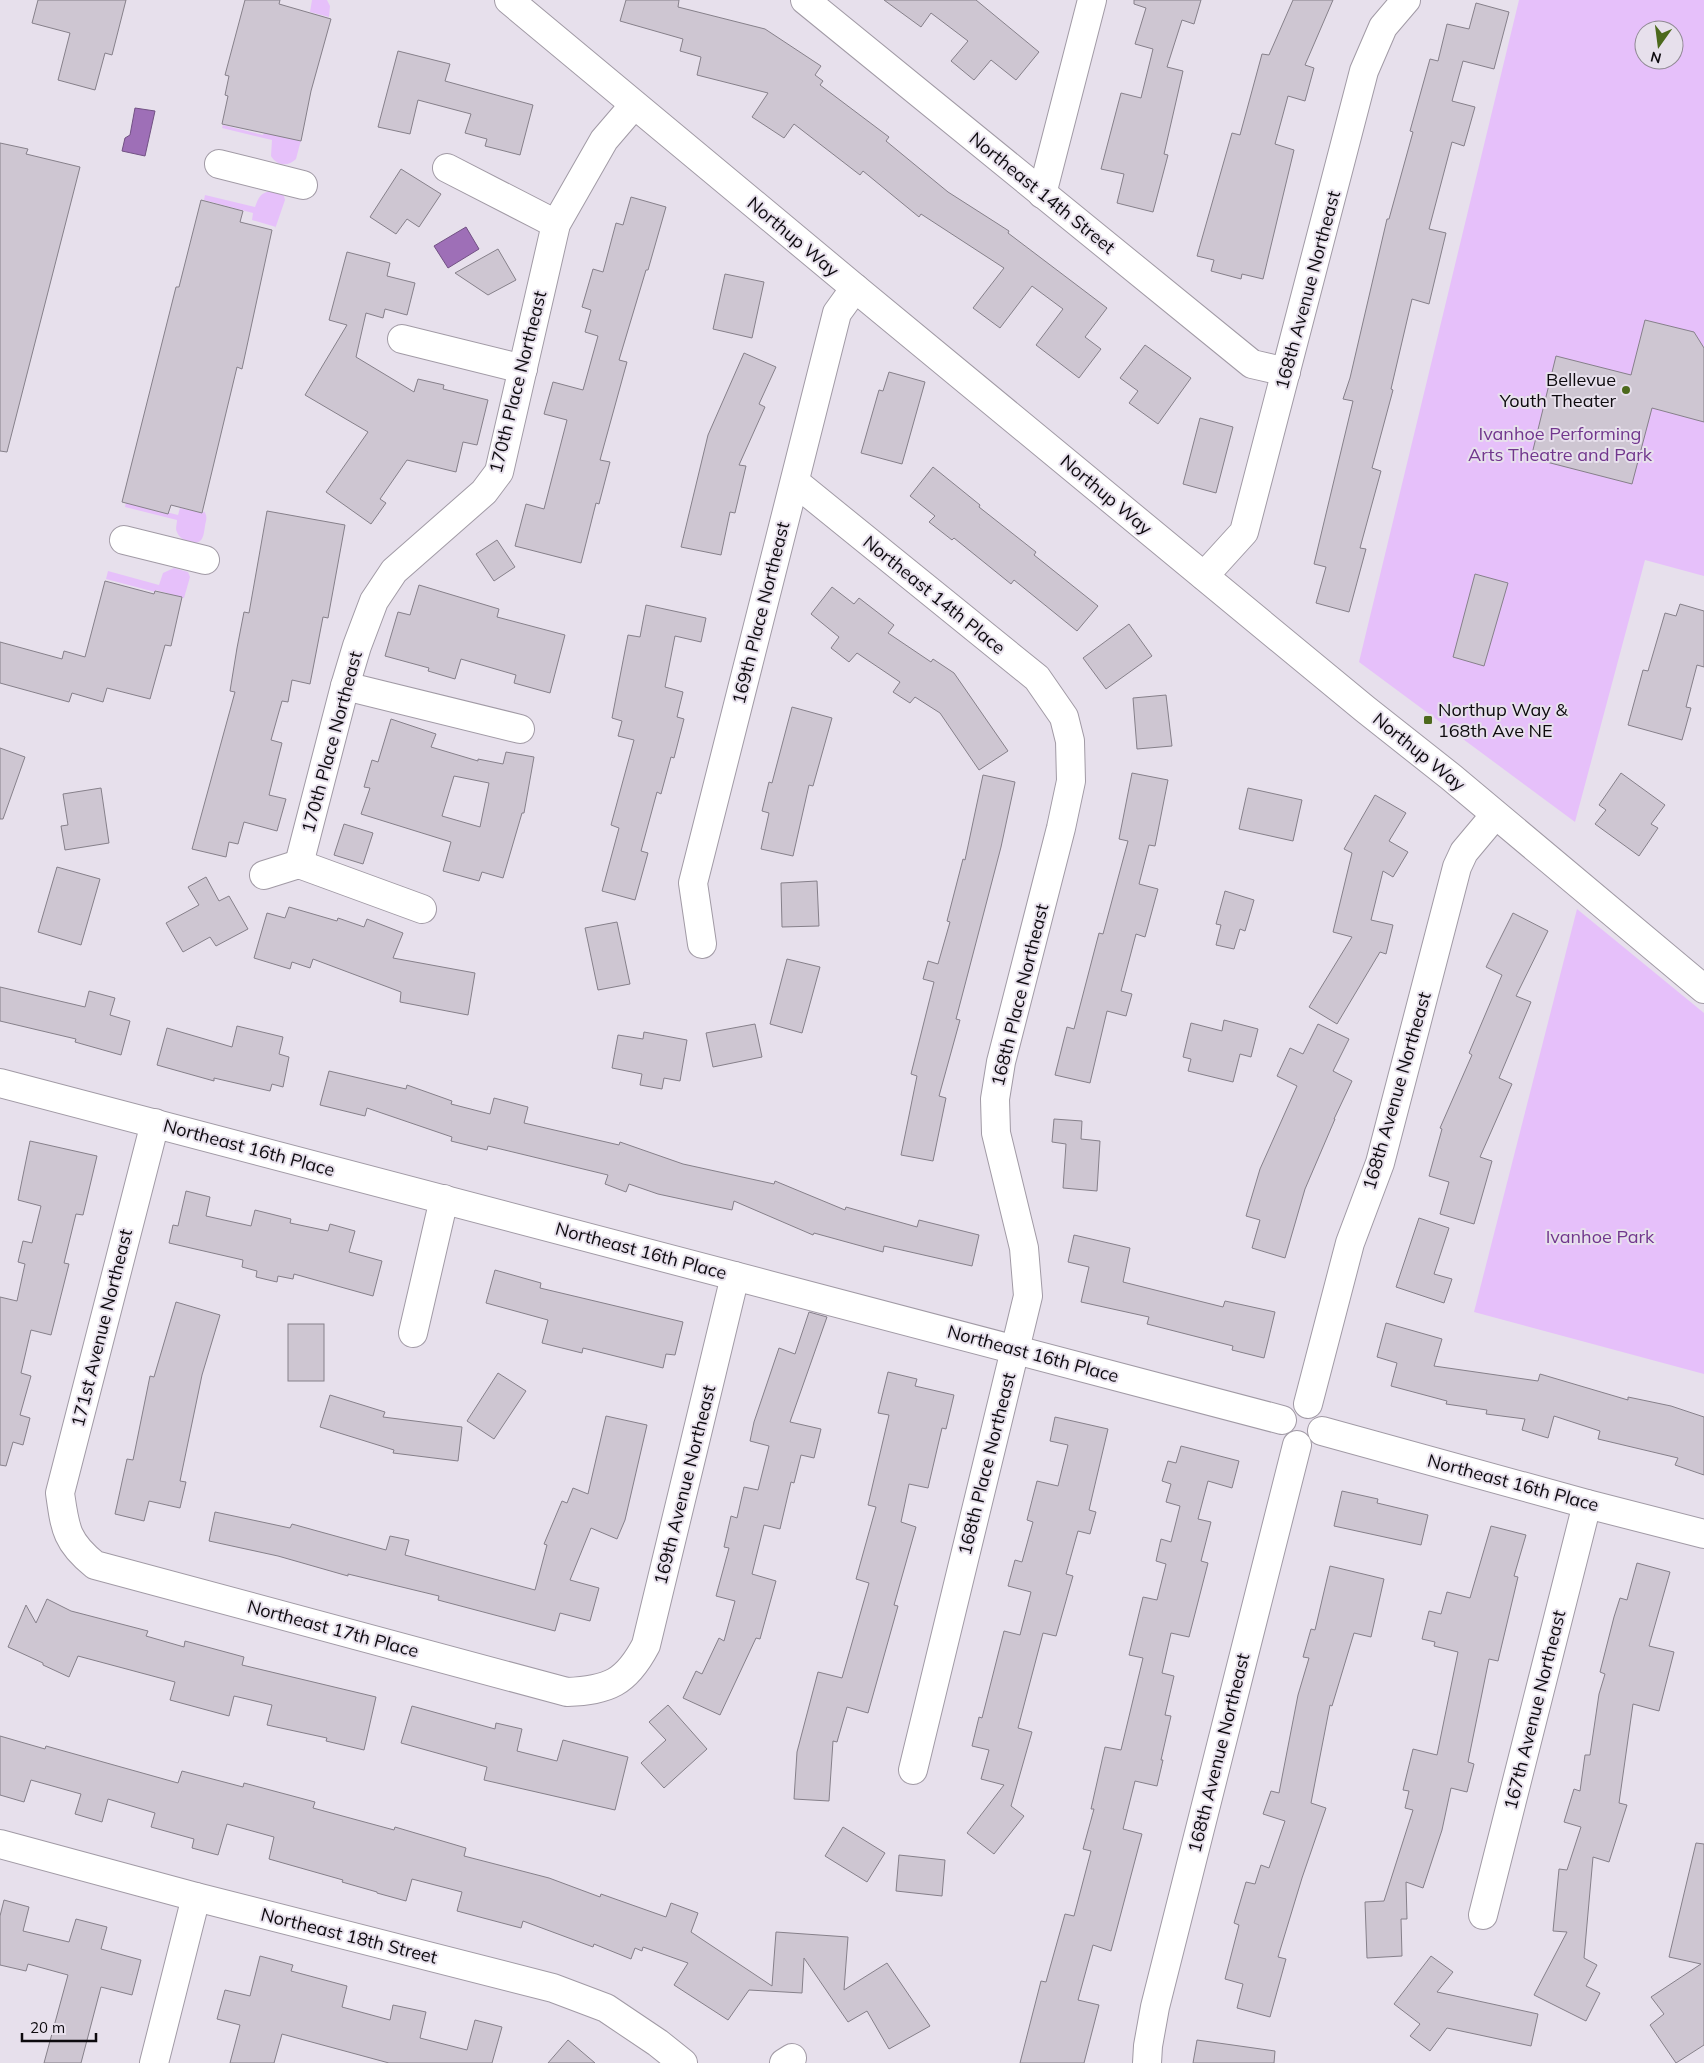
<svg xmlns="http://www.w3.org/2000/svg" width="1704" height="2063" font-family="Mulish,sans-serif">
	<rect width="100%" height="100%" fill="#e7e0ec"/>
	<g fill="#e6c0fa" fill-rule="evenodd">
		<polygon points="312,0 327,0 330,6 329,17 310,12"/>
		<path d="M1519,0H1704V576L1645,560L1575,822L1359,662ZM1644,30H1674V60H1644Z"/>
		<path d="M223,125L263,135L264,133L301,140L296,159C288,167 277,166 271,156L272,140L222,128Z"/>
		<path d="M271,191L280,193L284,196L285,200L275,229L276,227L252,220L253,213L204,200L205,195L255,207C259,197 260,193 271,191Z"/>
		<path d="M126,502L178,515L180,508L203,513L204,511C208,517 206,520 205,526C204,531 204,538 200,541C193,547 179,539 177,532C175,529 177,524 177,520L125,507Z"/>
		<polygon points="174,568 188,572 190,577 184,598 156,590 155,592 106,579 108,571 159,585 163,573"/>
		<polygon points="1577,909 1704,1013 1704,1374 1474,1312"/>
	</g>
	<g fill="#9e6fb7" stroke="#725184">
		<polygon points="135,108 155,111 145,156 122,151 125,138 130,135"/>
		<polygon points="466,227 479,249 448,268 434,246"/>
	</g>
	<g fill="#cec6d2" stroke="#86808a" fill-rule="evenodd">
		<polygon points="38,0 126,0 112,55 105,53 95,90 58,80 70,33 32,23"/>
		<polygon points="245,0 280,0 279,4 331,19 311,91 301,141 222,124 228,96 225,95 229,76 225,75"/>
		<polygon points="626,0 679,0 678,7 765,29 821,66 815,75 823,81 820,85 889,137 886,141 948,192 1009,231 1008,233 1107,308 1085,337 1101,349 1079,378 1036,345 1063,309 1032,286 1000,328 973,308 1004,268 921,214 919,217 863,171 860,175 794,124 784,138 752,117 768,93 697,75 701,57 680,51 683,39 620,21"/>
		<polygon points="884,0 976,0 1039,52 1016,80 991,60 974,80 951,61 968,41 931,13 921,27"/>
		<polygon points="1134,0 1201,0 1194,24 1182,20 1167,67 1183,71 1164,154 1168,155 1153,212 1117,203 1124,174 1101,169 1121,93 1141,98 1153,49 1135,44 1146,8 1134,4"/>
		<polygon points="1293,0 1333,0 1305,65 1314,68 1305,101 1288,96 1275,144 1294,150 1263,279 1242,274 1241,279 1211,271 1214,260 1197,256 1232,133 1240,135 1262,54 1269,55"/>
		<polygon points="1476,3 1509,12 1494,69 1463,61 1452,101 1475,107 1464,146 1452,142 1429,229 1446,233 1429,304 1412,299 1391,389 1393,390 1372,468 1381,471 1360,548 1366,549 1349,612 1316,603 1326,567 1314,564 1353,401 1343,399 1350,378 1387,219 1389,219 1413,132 1410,131 1430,59 1438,61 1447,24 1469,29"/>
		<polygon points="398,51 450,64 445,81 533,105 520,155 485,146 487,139 465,133 471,114 418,100 410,134 378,127"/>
		<polygon points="0,143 28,149 26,154 80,167 7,452 0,451"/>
		<polygon points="401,169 441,194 419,227 407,219 396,234 370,217"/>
		<polygon points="631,197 666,207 648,270 646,270 619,360 627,362 600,460 610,462 599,504 596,503 581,563 515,546 526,504 544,509 567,420 544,414 553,382 583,390 598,336 585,332 591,310 582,307 593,269 603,272 616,223 623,225"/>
		<polygon points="201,200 243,211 240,222 272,230 242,369 237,367 202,513 171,505 168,514 122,502 176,287 179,287"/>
		<polygon points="498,249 516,280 488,295 455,273"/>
		<polygon points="347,252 390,263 387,276 415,283 407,315 385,309 383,318 366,313 356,357 414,392 418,379 444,385 443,389 488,400 477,445 463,442 456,472 407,460 380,499 386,503 371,524 326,492 368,432 305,395 347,325 329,320"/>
		<polygon points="725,274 764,282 752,338 713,329"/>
		<polygon points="1645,320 1694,332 1704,348 1704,422 1652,408 1632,484 1531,458 1556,356 1631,375"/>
		<polygon points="1145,345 1191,378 1158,424 1129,403 1138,391 1120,378"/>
		<polygon points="744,353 776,367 759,404 765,407 739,465 746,466 735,513 730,512 721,555 681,547 708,435"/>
		<polygon points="889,372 925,382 902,464 861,453 879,390 883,391"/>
		<polygon points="1200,418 1233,427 1216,493 1183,484"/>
		<polygon points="933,467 980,505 979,507 1036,552 1034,555 1098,606 1077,631 1014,580 1011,584 954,538 952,540 929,522 935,516 910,496"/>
		<polygon points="267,511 345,525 328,618 323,617 310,684 292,680 288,702 282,701 271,740 282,743 269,795 286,799 277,831 244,822 238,844 229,842 226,857 192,849 235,692 230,691 237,648 244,612 249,613"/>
		<polygon points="497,540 515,567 494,581 476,554"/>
		<polygon points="1475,574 1508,583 1484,666 1453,657"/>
		<polygon points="105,581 154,594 155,591 182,597 171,646 165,645 150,699 107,688 103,702 72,693 69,702 0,683 0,642 62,659 64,651 85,657"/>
		<polygon points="419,585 499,609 497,617 565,635 550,693 514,683 516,675 461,659 455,679 428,671 429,668 385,656 398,612 410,615"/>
		<polygon points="832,587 854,604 859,598 894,625 888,633 931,662 933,659 954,673 1008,751 979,770 940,713 915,697 910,703 893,692 900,682 857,653 849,662 831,648 839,637 811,614"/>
		<polygon points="1680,604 1704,611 1704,667 1697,665 1686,707 1691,708 1682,740 1628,725 1643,670 1648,671 1665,613 1676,616"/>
		<polygon points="646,605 706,618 701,642 675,636 665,687 683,692 677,717 684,719 674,758 671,757 661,794 657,792 641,851 648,853 635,900 602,891 619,828 611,825 634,740 618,736 622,721 612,718 628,635 640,637"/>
		<polygon points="1129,624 1152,656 1106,689 1083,658"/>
		<polygon points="1166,695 1172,746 1137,749 1133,698"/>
		<polygon points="792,707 832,718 813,786 809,785 793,856 761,849 769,813 762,811 769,782 772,783"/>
		<path d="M391,719L436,734L431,747L478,761V759L503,764L506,752L534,757L524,813H522L503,878L482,872L479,881L443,871L451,842L361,814L370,788L364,787L372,760L378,762ZM454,776L489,783L480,827L442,816Z"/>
		<polygon points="0,748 25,757 3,819 0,819"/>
		<polygon points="1132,773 1168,780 1155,846 1149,845 1139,884 1158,889 1145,937 1136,934 1121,991 1132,994 1126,1016 1107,1011 1090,1083 1055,1075 1067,1027 1074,1029 1099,933 1103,934 1128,841 1119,839"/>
		<polygon points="1621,773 1665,805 1651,824 1658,828 1639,856 1595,824 1606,810 1599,805"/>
		<polygon points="983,775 1015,782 1001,847 956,1019 960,1020 939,1096 946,1098 933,1161 901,1155 917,1076 911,1074 934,982 923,979 928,961 938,964 950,922 947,921 963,859 965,860"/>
		<polygon points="101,788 109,843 65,850 61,826 68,825 63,794"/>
		<polygon points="1248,788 1302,800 1293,841 1239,829"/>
		<polygon points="1375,795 1406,813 1389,841 1408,852 1393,877 1383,871 1371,920 1393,925 1386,954 1380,952 1337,1024 1309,1007 1352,937 1333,932 1352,853 1344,849"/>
		<polygon points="344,824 373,833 363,864 334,855"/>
		<polygon points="57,867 100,879 81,945 38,932"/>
		<polygon points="206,877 219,901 229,896 248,929 216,946 210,937 183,952 166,923 199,905 188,887"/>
		<polygon points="817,881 819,926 782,927 781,883"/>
		<polygon points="1225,891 1254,900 1245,931 1240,929 1234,949 1216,945 1221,925 1216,924"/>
		<polygon points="289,907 337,921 338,918 364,927 367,919 403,933 393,958 475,973 468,1015 400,1002 401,992 313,959 310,968 292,962 290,969 254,958 267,913 285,918"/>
		<polygon points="1513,913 1548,931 1516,996 1531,1002 1499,1078 1512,1084 1480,1157 1492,1161 1474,1224 1440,1214 1449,1182 1429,1176 1442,1129 1440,1128 1472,1055 1469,1053 1502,975 1486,967"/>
		<polygon points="617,922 630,984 598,990 585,928"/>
		<polygon points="787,959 820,967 802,1033 770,1024"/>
		<polygon points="0,987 85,1007 89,991 115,998 110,1015 130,1021 121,1055 75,1042 76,1039 0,1021"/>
		<polygon points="1224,1020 1258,1029 1251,1057 1240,1054 1233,1082 1188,1071 1191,1059 1183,1057 1191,1023 1222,1031"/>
		<polygon points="755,1024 762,1057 713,1067 706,1033"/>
		<polygon points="1318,1024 1349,1039 1333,1071 1352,1081 1334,1119 1335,1119 1305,1189 1285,1258 1252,1248 1260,1220 1246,1216 1260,1169 1297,1086 1277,1076 1290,1048 1303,1054"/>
		<polygon points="237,1026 283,1037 279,1054 289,1057 283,1087 272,1084 270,1091 214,1078 214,1081 157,1065 167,1028 232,1047"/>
		<polygon points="644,1032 687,1040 680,1081 664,1078 662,1089 640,1085 642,1074 612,1068 618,1035 643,1039"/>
		<polygon points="329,1071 406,1089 407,1085 452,1101 451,1104 490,1114 494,1098 528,1107 524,1123 619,1145 620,1142 683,1164 774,1184 775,1181 845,1210 846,1207 917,1227 919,1220 979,1235 972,1266 884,1246 883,1252 814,1233 813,1235 734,1201 732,1210 658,1194 629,1184 626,1192 605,1184 608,1175 488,1146 487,1150 451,1141 452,1137 367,1108 365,1116 320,1105"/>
		<polygon points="1054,1119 1082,1121 1081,1139 1100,1141 1097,1191 1063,1188 1066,1144 1052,1142"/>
		<polygon points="30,1141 97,1156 83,1215 76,1214 64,1263 69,1264 51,1335 31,1330 21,1373 31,1376 20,1415 30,1418 23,1445 13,1442 6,1466 0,1465 0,1297 17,1301 25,1264 18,1262 23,1241 32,1243 41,1206 18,1200"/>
		<polygon points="186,1191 210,1197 206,1216 251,1226 255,1210 291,1219 290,1223 328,1231 330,1224 355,1231 349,1252 382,1261 373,1296 294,1274 293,1279 278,1276 277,1282 256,1277 257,1271 242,1267 243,1260 169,1243 173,1225 178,1226"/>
		<polygon points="1419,1218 1449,1228 1434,1274 1452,1279 1444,1303 1396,1287"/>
		<polygon points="1074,1235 1130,1248 1123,1282 1223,1307 1225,1301 1275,1312 1264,1358 1232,1350 1233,1346 1147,1324 1149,1317 1081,1302 1089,1267 1068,1262"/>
		<polygon points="495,1270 541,1283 540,1288 683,1322 675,1355 666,1354 663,1368 583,1348 582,1353 542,1343 548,1320 486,1303"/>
		<polygon points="176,1302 220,1315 202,1375 180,1481 186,1482 180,1508 149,1501 144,1521 115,1514 127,1459 133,1460 150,1376 154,1377"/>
		<polygon points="809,1312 827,1317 790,1422 821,1429 814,1458 801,1455 794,1483 791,1482 780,1529 764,1525 752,1574 776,1581 760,1639 756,1638 720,1715 683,1698 696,1671 702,1674 719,1638 724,1641 735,1601 716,1596 729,1548 724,1547 731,1516 737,1518 744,1487 758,1490 769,1446 750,1441 754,1422 779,1348 795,1354"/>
		<polygon points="1386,1323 1442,1339 1434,1366 1538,1381 1540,1374 1628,1400 1628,1397 1671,1406 1704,1417 1704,1475 1675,1465 1678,1458 1598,1439 1600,1431 1554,1416 1548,1438 1522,1430 1525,1419 1486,1414 1487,1410 1446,1404 1447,1401 1391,1386 1397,1363 1377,1357"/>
		<rect x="288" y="1324" width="36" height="57"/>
		<polygon points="888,1372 917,1379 915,1386 954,1395 946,1429 942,1428 928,1488 909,1484 901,1522 916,1527 894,1605 898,1606 868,1713 847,1707 837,1742 833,1741 829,1801 794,1799 797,1752 818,1672 842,1678 869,1583 856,1579 876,1507 868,1505 889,1415 878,1413"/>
		<polygon points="498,1373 526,1391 494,1439 467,1421"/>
		<polygon points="330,1395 385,1412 383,1417 462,1427 458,1461 393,1453 394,1450 320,1427"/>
		<polygon points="606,1416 647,1425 625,1520 617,1539 591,1528 570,1580 599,1588 590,1621 560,1613 555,1631 438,1600 439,1596 348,1574 348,1576 278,1556 209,1541 215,1512 290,1528 292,1524 386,1550 390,1536 409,1540 405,1555 535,1590 547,1545 544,1544 562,1501 567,1503 573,1488 588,1494"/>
		<polygon points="1055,1417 1108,1429 1089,1510 1096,1512 1090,1534 1078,1531 1066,1574 1073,1576 1056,1636 1043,1633 1018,1728 1032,1732 1011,1806 1024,1816 994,1854 967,1833 1004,1785 981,1779 989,1750 972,1746 979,1717 982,1718 1004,1631 1020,1635 1031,1592 1008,1586 1015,1560 1022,1562 1033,1522 1027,1520 1037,1481 1058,1486 1068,1445 1050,1441"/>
		<polygon points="1181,1446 1239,1461 1232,1488 1208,1481 1198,1519 1211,1522 1201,1561 1208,1563 1189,1637 1171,1633 1162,1673 1174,1676 1165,1715 1171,1716 1161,1760 1163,1760 1157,1786 1135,1781 1123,1829 1142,1834 1111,1951 1093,1945 1078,2000 1099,2005 1084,2063 1020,2063 1041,1981 1046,1982 1065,1914 1074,1916 1091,1851 1083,1849 1094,1809 1091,1809 1105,1747 1121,1750 1143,1658 1129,1655 1143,1597 1157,1600 1166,1564 1156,1561 1161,1539 1171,1542 1180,1506 1166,1502 1171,1484 1162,1481 1168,1461 1176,1463"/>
		<polygon points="1342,1491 1378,1499 1377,1503 1428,1515 1421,1545 1334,1526"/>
		<polygon points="1491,1526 1526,1535 1514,1576 1518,1577 1498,1661 1489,1659 1468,1762 1474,1764 1467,1792 1451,1788 1442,1830 1423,1888 1406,1882 1407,1919 1401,1919 1402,1956 1367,1958 1365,1902 1384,1901 1413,1810 1405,1808 1409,1791 1403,1790 1413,1749 1437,1755 1458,1652 1434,1646 1435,1642 1422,1639 1429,1611 1441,1614 1447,1592 1470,1598"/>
		<polygon points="1637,1563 1670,1572 1649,1646 1674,1652 1659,1711 1633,1704 1619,1803 1627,1805 1609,1862 1593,1857 1584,1958 1597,1965 1586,1986 1600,1993 1586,2021 1534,1995 1567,1932 1553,1931 1559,1869 1567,1870 1581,1827 1564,1822 1574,1789 1580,1791 1585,1755 1590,1755 1599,1694 1605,1674 1600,1672 1614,1617 1620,1598 1627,1600"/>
		<polygon points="1330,1566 1384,1579 1371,1637 1354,1633 1332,1706 1330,1705 1311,1803 1326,1808 1302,1878 1278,1957 1286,1959 1270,2017 1237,2008 1243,1984 1225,1979 1239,1925 1234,1923 1246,1882 1255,1884 1261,1865 1269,1868 1285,1821 1263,1814 1271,1791 1279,1793 1298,1695 1309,1658 1303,1657 1311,1629 1315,1630"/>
		<polygon points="47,1599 71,1611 148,1631 146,1636 184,1647 185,1641 244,1657 242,1665 376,1697 364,1750 326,1741 327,1738 267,1725 272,1705 234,1696 229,1716 170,1700 175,1682 78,1656 69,1677 43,1665 43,1663 8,1647 26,1605 36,1623"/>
		<polygon points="668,1705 707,1749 664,1788 641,1763 666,1740 649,1722"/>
		<polygon points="412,1706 495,1729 496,1723 522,1729 517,1751 557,1761 563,1740 628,1757 615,1810 484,1780 487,1767 401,1743"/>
		<polygon points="0,1736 45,1749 46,1746 178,1783 182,1771 243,1787 244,1783 315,1802 313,1808 394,1830 395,1827 466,1848 464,1856 549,1878 600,1897 601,1894 666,1917 671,1903 698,1913 691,1932 772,1986 776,1932 848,1937 844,1990 887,1963 930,2026 889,2049 867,2011 848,2022 804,1958 802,1993 749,1990 728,2020 674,1985 688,1963 643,1947 642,1951 635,1948 631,1959 594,1944 593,1947 523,1921 521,1928 457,1911 462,1892 412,1879 406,1901 377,1893 377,1892 342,1882 343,1880 269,1859 274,1837 227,1824 218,1855 192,1848 194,1839 151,1827 155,1813 108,1799 102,1822 75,1814 81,1794 31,1780 24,1802 0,1795"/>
		<polygon points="843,1827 885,1853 867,1882 825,1856"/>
		<polygon points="1696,1843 1704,1844 1704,2045 1676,2063 1650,2025 1664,2014 1651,1997 1701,1964 1669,1957"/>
		<polygon points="899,1855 945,1860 942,1896 896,1891"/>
		<polygon points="4,1900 29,1907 23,1931 69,1942 76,1919 107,1927 101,1949 141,1960 132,1995 101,1987 81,2063 44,2063 68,1975 28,1964 26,1971 0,1965 0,1916"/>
		<polygon points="260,1956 293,1965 291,1971 347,1986 342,2007 390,2020 393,2005 426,2012 420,2038 467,2050 475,2020 502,2027 492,2063 389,2063 282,2034 274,2063 230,2063 240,2025 217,2019 225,1990 250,1996"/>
		<polygon points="1431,1956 1453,1972 1437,1992 1538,2014 1531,2046 1447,2028 1430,2051 1410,2036 1420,2024 1394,2004"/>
		<polygon points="568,2040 595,2063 548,2063"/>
		<polygon points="1197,2040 1275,2051 1274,2063 1193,2063"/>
	</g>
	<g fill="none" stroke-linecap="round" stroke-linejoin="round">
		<g stroke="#a19aa5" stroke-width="30">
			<g id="minor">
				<polyline points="509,0 855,288 1365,709 1451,777 1704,989"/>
				<polyline points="805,0 1252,364 1286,372"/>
				<polyline points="219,164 303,185"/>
				<polyline points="447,168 556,224"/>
				<polyline points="1042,194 1092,0"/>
				<polyline points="402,339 523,369"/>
				<polyline points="795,482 1037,678 1064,717 1070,741 1071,781 1061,828 1001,1062 995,1099 996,1133 1024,1248 1028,1296 913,1770"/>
				<polyline points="124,540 205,560"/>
				<polyline points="1204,576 1244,532 1364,71 1383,27 1406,0"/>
				<polyline points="345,686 520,729"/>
				<polyline points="299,864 345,686 357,646 374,601 394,571 484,492 499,472 556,224 604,140 634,105"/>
				<polyline points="264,875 299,864 422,909"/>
				<polyline points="702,944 693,883 837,313 855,288"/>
				<polyline points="0,1083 1282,1420"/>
				<path d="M155,1123L60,1493C65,1528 66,1542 95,1565L567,1692C609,1690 626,1683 646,1645L735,1276"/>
				<polyline points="413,1333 444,1199"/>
				<polyline points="1308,1404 1350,1243 1380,1163 1457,867 1464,852 1495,815"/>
				<polyline points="1322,1431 1587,1504 1704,1534"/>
				<polyline points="0,1844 196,1897 553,1988 606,2008 658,2043 683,2063"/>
				<polyline points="1483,1915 1587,1504"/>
				<polyline points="154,2063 196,1897"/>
				<polyline points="784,2063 792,2058"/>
				<polyline points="1147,2063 1148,2046 1155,2007 1297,1445"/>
			</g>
		</g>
		<use href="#minor" stroke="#fff" stroke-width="28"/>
	</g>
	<g fill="#4c691c" stroke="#e7e0ec" stroke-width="2">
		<circle cx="1626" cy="390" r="5"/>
		<rect x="1423" y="715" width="10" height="10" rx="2.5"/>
	</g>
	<g text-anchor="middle" stroke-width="4" stroke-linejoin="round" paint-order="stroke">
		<g font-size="18" fill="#0d0a0e" stroke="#e7e0ec">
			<text transform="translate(1042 193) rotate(39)" y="6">Northeast 14th Street</text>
			<text transform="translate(793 237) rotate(40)" y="6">Northup Way</text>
			<text transform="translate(1308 290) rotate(-75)" y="6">168th Avenue Northeast</text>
			<text transform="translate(518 382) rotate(-76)" y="6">170th Place Northeast</text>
			<text transform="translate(1106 495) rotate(40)" y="6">Northup Way</text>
			<text transform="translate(934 595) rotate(39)" y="6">Northeast 14th Place</text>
			<text transform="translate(761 613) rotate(-76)" y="6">169th Place Northeast</text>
			<text transform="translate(332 742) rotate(-75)" y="6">170th Place Northeast</text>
			<text transform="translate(1419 752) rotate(39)" y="6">Northup Way</text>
			<text transform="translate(1020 995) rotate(-76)" y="6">168th Place Northeast</text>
			<text transform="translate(1397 1091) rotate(-74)" y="6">168th Avenue Northeast</text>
			<text transform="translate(249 1148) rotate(15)" y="6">Northeast 16th Place</text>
			<text transform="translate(641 1251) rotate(15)" y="6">Northeast 16th Place</text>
			<text transform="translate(102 1328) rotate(-76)" y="6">171st Avenue Northeast</text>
			<text transform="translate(1033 1354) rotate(15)" y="6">Northeast 16th Place</text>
			<text transform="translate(987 1464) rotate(-76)" y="6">168th Place Northeast</text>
			<text transform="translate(1513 1483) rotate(15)" y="6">Northeast 16th Place</text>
			<text transform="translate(685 1485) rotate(-76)" y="6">169th Avenue Northeast</text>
			<text transform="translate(333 1629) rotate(15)" y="6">Northeast 17th Place</text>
			<text transform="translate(1535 1710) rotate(-76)" y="6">167th Avenue Northeast</text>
			<text transform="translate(1219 1753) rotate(-76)" y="6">168th Avenue Northeast</text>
			<text transform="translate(349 1936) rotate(14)" y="6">Northeast 18th Street</text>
		</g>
		<g font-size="18" fill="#0d0a0e" stroke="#e7e0ec" text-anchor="end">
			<text x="1616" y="386">Bellevue<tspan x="1616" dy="21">Youth Theater</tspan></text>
			<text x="1438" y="716" text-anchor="start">Northup Way &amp;<tspan x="1438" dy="21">168th Ave NE</tspan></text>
		</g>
		<g font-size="18" fill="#71368d" stroke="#e7e0ec">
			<text x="1560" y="440">Ivanhoe Performing<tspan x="1560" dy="21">Arts Theatre and Park</tspan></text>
			<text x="1600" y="1243">Ivanhoe Park</text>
		</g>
	</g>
	<g transform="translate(1659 45) rotate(194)"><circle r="24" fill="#e7e0ec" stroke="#908a93"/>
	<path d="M0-4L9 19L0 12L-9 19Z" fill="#4c691c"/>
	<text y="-8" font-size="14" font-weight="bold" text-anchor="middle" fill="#0d0a0e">N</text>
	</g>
	<path d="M22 2033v8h74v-8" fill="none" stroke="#0d0a0e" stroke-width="2.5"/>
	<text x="30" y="2033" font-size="15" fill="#0d0a0e" stroke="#e7e0ec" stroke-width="4" paint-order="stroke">20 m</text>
</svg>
